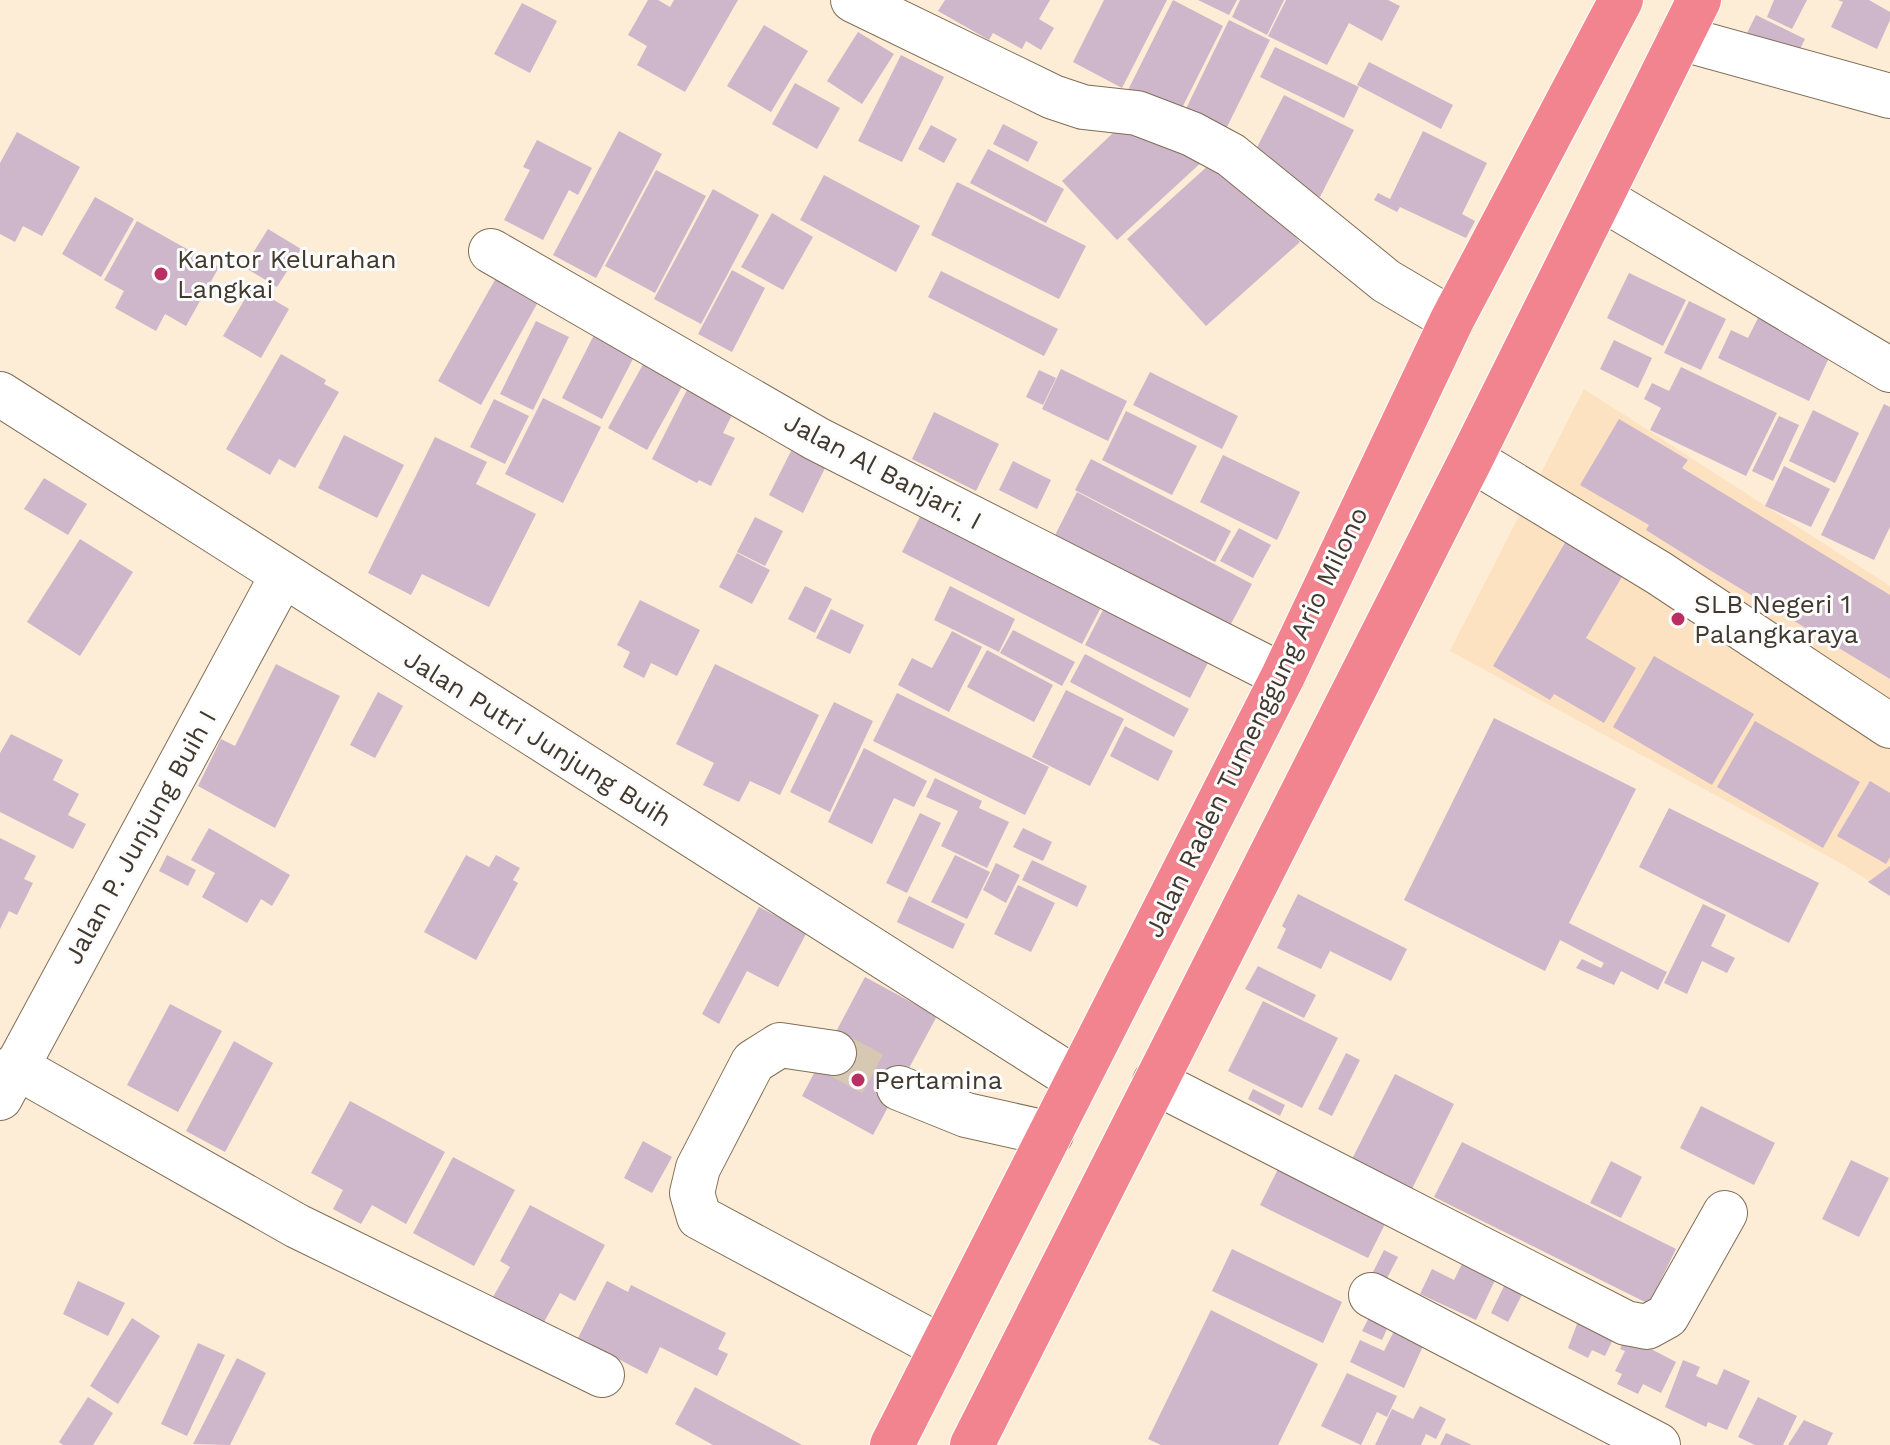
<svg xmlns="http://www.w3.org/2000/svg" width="1890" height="1445" font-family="'Work Sans',sans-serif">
	<rect width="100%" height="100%" fill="#fdecd6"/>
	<polygon fill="#fce2c1" points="1584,389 1890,586 1890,894 1842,864 1450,651"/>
	<g fill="#ceb6cb">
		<polygon points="648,0 658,0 670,7 674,0 738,0 685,92 637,65 647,46 628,35"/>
		<polygon points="945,0 1050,0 1039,19 1054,28 1041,50 1026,41 1022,49 993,33 989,40 938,11"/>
		<polygon points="1104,0 1167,0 1122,88 1073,62"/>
		<polygon points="1173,0 1223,26 1174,124 1124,98"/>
		<polygon points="1198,0 1237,0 1229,15"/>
		<polygon points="1240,0 1284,0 1267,35 1232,17"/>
		<polygon points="1286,0 1388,0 1400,6 1382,41 1349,23 1327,65 1268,36"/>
		<polygon points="1774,0 1807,0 1792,29 1767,17"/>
		<polygon points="1838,0 1869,0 1890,12 1890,20 1877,49 1831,27 1843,2"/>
		<polygon points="522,3 557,21 530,73 494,54"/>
		<polygon points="1756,15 1805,39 1794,61 1745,37"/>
		<polygon points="1229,20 1270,40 1222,137 1182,117"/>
		<polygon points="764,25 808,51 771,112 727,86"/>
		<polygon points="858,32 894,54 862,104 827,81"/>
		<polygon points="1275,47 1359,87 1344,118 1260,77"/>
		<polygon points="901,55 944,77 902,162 858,141"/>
		<polygon points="1369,62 1453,105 1441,129 1357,85"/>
		<polygon points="795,83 840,108 817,149 772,124"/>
		<polygon points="1284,95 1354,130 1320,197 1250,161"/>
		<polygon points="1129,118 1205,159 1117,240 1062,181"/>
		<polygon points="1003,124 1038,142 1028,162 993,144"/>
		<polygon points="931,125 957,139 944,163 918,149"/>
		<polygon points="619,131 662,154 596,278 553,255"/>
		<polygon points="1423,131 1487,163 1462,214 1475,221 1466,238 1400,207 1397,212 1374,200 1378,193 1390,199"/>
		<polygon points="17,132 80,167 42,236 23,226 15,242 0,234 0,163"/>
		<polygon points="537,140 592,168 578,195 569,190 543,240 504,220 530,170 523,167"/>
		<polygon points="988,149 1064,189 1046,223 970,183"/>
		<polygon points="1221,154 1300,242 1206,326 1127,239"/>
		<polygon points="656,170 706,196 655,293 605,266"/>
		<polygon points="824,175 920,226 896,272 800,220"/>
		<polygon points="957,182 1086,246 1059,299 931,235"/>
		<polygon points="713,189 759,215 701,324 654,299"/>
		<polygon points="95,197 134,219 101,277 62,254"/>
		<polygon points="772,213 813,237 783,290 741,267"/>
		<polygon points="137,221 219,267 186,326 165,314 156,331 115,308 124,291 104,280"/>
		<polygon points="268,229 301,249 277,287 244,267"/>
		<polygon points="732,270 765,288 732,352 698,334"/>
		<polygon points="941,271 1058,329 1044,356 928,297"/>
		<polygon points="1629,273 1686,300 1663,346 1607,318"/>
		<polygon points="496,278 538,302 481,405 438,381"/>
		<polygon points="252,287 289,309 261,358 223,336"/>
		<polygon points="1689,301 1726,319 1701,370 1664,353"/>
		<polygon points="1759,316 1798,335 1795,340 1802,343 1834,347 1809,401 1718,358 1731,330 1748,338"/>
		<polygon points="536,321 569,337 533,410 500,394"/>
		<polygon points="594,335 635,355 602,419 562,398"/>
		<polygon points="1614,340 1652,358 1638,388 1600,369"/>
		<polygon points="281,354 326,380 324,384 339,392 295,468 279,459 270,475 226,449"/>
		<polygon points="646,359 685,381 647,450 608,428"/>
		<polygon points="1681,367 1777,413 1746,476 1650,430 1661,408 1644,399 1652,383 1669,391"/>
		<polygon points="1061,369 1127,401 1108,441 1042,409"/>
		<polygon points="1039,370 1056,378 1043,405 1026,397"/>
		<polygon points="1150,372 1238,416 1222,449 1133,405"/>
		<polygon points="688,388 734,411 723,433 735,438 711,486 699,480 697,483 652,459"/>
		<polygon points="543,398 601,427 563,503 505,474"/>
		<polygon points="494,399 529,416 505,464 470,447"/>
		<polygon points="1884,404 1890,407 1890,527 1874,560 1821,535"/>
		<polygon points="1813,410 1859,433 1835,483 1789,461"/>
		<polygon points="1126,411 1197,446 1172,495 1102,460"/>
		<polygon points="934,412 999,444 976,491 912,459"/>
		<polygon points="1779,416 1799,425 1773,481 1752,471"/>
		<polygon points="1619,419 1688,460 1682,468 1890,595 1890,679 1708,569 1646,530 1649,525 1580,485"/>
		<polygon points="344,435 404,465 377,518 318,488"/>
		<polygon points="435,437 487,462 476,484 536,514 489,607 422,574 411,595 368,573"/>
		<polygon points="791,451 825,468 803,513 769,495"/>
		<polygon points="1223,455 1300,492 1277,540 1200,502"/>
		<polygon points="1091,459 1231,531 1215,562 1075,490"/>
		<polygon points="1013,461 1051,480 1037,509 999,490"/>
		<polygon points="1784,466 1830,489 1811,527 1765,506"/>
		<polygon points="44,478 87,504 68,535 24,509"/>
		<polygon points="1077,492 1252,584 1223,639 1049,547"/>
		<polygon points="927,503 1107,596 1082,644 902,552"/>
		<polygon points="755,517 783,531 765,566 737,552"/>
		<polygon points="1239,528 1271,545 1253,578 1220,561"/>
		<polygon points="80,539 133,572 80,656 27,622"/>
		<polygon points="1566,541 1623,575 1586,638 1636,668 1604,723 1554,694 1550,700 1493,666"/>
		<polygon points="737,553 770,570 752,604 719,587"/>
		<polygon points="805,586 832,599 815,633 788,619"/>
		<polygon points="950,586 1015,619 999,652 934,620"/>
		<polygon points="640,600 700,630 677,676 651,663 644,678 623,667 630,652 617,645"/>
		<polygon points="1106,604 1211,657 1190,698 1085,645"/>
		<polygon points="831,609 864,625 850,654 816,638"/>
		<polygon points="1013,630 1075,662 1062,686 1000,653"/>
		<polygon points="952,631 982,647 949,712 898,685 912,658 932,668"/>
		<polygon points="987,650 1053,685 1034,722 967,687"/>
		<polygon points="1085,654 1189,709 1174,737 1070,682"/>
		<polygon points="1654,656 1754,714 1712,785 1613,727"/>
		<polygon points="276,664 340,696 275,828 198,786 221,739 235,746"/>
		<polygon points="715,664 819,715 780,795 750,781 739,802 703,785 714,763 676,744"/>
		<polygon points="1066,690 1124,719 1090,786 1032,757"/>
		<polygon points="378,692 403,706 375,758 350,745"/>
		<polygon points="897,693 1049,767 1025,815 873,741"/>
		<polygon points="834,702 873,721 830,812 790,792"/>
		<polygon points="1494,718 1636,789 1569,923 1667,972 1658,990 1621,971 1614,985 1576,968 1582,959 1601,968 1604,963 1560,940 1545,971 1404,900"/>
		<polygon points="1755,721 1860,782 1823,848 1717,787"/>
		<polygon points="1125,726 1173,751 1158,781 1110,756"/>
		<polygon points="11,734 63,760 53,780 79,794 68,815 86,824 73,849 0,812 0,753"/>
		<polygon points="864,748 927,781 914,807 894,798 872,844 828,822"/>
		<polygon points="935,778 982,801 979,808 1009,822 987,868 941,846 958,811 926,797"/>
		<polygon points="1870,781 1890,793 1890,857 1886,864 1837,836"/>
		<polygon points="1669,808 1819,883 1789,943 1639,867"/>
		<polygon points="920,813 941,823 907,893 886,883"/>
		<polygon points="209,828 290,875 272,906 261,899 247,923 202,897 215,873 191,860"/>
		<polygon points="1023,828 1052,842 1043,861 1013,847"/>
		<polygon points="0,838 36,856 24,879 33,883 17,915 9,911 0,929"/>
		<polygon points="167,855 196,870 188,886 159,871"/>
		<polygon points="466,855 489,867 496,855 520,868 513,880 518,883 476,960 424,932"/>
		<polygon points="955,855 990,872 967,919 931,902"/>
		<polygon points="1032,860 1087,886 1077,907 1022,880"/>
		<polygon points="996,863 1020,875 1006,903 983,890"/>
		<polygon points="1890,866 1890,896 1868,882"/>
		<polygon points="1018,885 1055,903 1031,952 994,934"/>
		<polygon points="1298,894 1407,949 1391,981 1330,951 1321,969 1277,948 1286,929 1282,926"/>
		<polygon points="909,896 965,924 953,949 897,922"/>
		<polygon points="1703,904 1726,915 1711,946 1735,958 1727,973 1702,961 1687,994 1664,983"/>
		<polygon points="759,907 807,932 778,987 747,971 719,1024 702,1014"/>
		<polygon points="1258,966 1316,995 1304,1018 1245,989"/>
		<polygon points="865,977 937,1016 873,1135 802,1096"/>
		<polygon points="1263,1001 1338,1038 1302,1108 1228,1071"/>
		<polygon points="170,1004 222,1031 178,1112 127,1085"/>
		<polygon points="234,1041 273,1063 225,1152 186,1131"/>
		<polygon points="1346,1053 1360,1060 1332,1116 1318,1109"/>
		<polygon points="1395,1074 1454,1104 1407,1199 1347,1169"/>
		<polygon points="1253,1089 1285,1105 1280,1116 1248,1099"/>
		<polygon points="350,1101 445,1152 406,1224 372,1205 361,1224 333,1209 343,1190 311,1173"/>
		<polygon points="1701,1106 1775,1143 1754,1185 1680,1148"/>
		<polygon points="643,1141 672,1157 652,1193 624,1178"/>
		<polygon points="1462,1142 1676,1249 1649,1304 1434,1197"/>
		<polygon points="453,1157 515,1190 474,1266 413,1233"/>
		<polygon points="1851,1160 1889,1178 1859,1237 1822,1219"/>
		<polygon points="1611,1161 1642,1177 1621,1218 1590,1203"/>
		<polygon points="1279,1167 1387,1220 1368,1258 1260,1205"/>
		<polygon points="530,1205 605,1245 575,1301 560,1293 543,1324 493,1297 510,1267 500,1261"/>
		<polygon points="1232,1249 1342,1302 1323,1343 1212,1291"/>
		<polygon points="1384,1250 1398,1257 1386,1280 1372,1274"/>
		<polygon points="1465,1258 1498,1274 1476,1320 1420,1294 1432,1269 1454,1280"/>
		<polygon points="78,1281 125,1303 108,1336 63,1314"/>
		<polygon points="607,1281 628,1292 631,1285 726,1333 718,1349 728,1354 717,1376 660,1347 647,1374 578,1338"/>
		<polygon points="1506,1282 1524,1291 1508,1322 1491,1313"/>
		<polygon points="1211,1310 1318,1364 1278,1445 1161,1445 1148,1439"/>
		<polygon points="1373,1310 1392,1318 1382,1340 1362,1331"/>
		<polygon points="1580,1316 1616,1333 1605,1356 1592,1350 1588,1358 1568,1348"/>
		<polygon points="132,1318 160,1336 118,1404 90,1386"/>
		<polygon points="1399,1321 1428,1335 1404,1388 1350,1362 1360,1340 1384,1351"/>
		<polygon points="1626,1336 1676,1362 1661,1393 1643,1384 1638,1394 1617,1384 1622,1374 1615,1371 1625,1351 1620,1349"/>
		<polygon points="198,1343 225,1355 187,1436 161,1424"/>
		<polygon points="237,1358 266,1373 230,1445 193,1444"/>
		<polygon points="1683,1360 1700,1367 1696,1376 1717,1385 1724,1369 1750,1381 1727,1430 1708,1422 1706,1427 1665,1407"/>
		<polygon points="1347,1373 1397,1396 1387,1417 1377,1412 1361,1445 1321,1426"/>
		<polygon points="695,1387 802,1445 713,1445 675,1424"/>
		<polygon points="88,1397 113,1413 93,1445 63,1445 59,1442"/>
		<polygon points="1758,1397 1797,1416 1783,1445 1755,1445 1738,1437"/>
		<polygon points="1420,1406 1446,1419 1436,1439 1426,1434 1421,1445 1375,1445 1392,1409 1413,1419"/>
		<polygon points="1804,1420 1833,1433 1827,1445 1788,1445"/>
		<polygon points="1446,1433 1472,1445 1440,1445"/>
	</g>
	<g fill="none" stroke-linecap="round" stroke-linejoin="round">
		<polyline stroke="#d7c8b4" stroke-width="44" stroke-dasharray="44 22" stroke-linecap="butt" points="834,1053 899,1088"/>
		<g stroke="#816e56" stroke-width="46">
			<g id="minor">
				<polyline points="853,0 1053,97 1083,107 1137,113 1192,134 1231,155 1386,281 1452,320"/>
				<polyline points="1680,38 1890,96"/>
				<polyline points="1603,199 1890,370"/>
				<polyline points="491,251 817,439 1283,676"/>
				<polyline points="0,394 1077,1080"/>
				<polyline points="1471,459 1659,573 1890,726"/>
				<polyline points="834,1053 780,1045 753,1062 698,1168 692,1193 699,1217 941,1347"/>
				<polyline points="15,1066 297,1226 602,1375"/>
				<polyline points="1155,1082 1626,1323 1647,1327 1667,1316 1725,1213"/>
				<polyline points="899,1088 966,1115 1051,1134"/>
				<polyline points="0,1098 282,576"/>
				<polyline points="1371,1295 1658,1445"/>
			</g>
		</g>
		<g stroke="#fff" stroke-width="46">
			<g id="highway">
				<polyline points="892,1445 1283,676 1452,320 1621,0"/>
				<polyline points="972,1445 1471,459 1699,0"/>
			</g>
		</g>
		<use href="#minor" stroke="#fff" stroke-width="44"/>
		<use href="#highway" stroke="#f2848f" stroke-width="44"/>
	</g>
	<g fill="#bb2e61" stroke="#fcfcfc" stroke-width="3">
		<circle cx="161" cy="274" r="8"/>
		<circle cx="1678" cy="619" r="8"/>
		<circle cx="858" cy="1080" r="8"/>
	</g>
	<g text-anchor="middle" stroke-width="6" stroke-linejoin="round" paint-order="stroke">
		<g font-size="26" fill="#41392e" stroke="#fcfcfc" text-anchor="start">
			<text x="177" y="268">Kantor Kelurahan<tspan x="177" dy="30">Langkai</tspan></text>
			<text x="1694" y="613">SLB Negeri 1<tspan x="1694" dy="30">Palangkaraya</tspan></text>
			<text x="874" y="1089">Pertamina</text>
		</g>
		<g font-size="26" fill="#41392e" stroke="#fcfcfc">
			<text transform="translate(883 471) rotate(28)" y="9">Jalan Al Banjari. I</text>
			<text transform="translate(1256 722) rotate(-64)" y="9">Jalan Raden Tumenggung Ario Milono</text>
			<text transform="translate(538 738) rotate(32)" y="9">Jalan Putri Junjung Buih</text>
			<text transform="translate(140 837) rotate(-61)" y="9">Jalan P. Junjung Buih I</text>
		</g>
	</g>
</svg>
